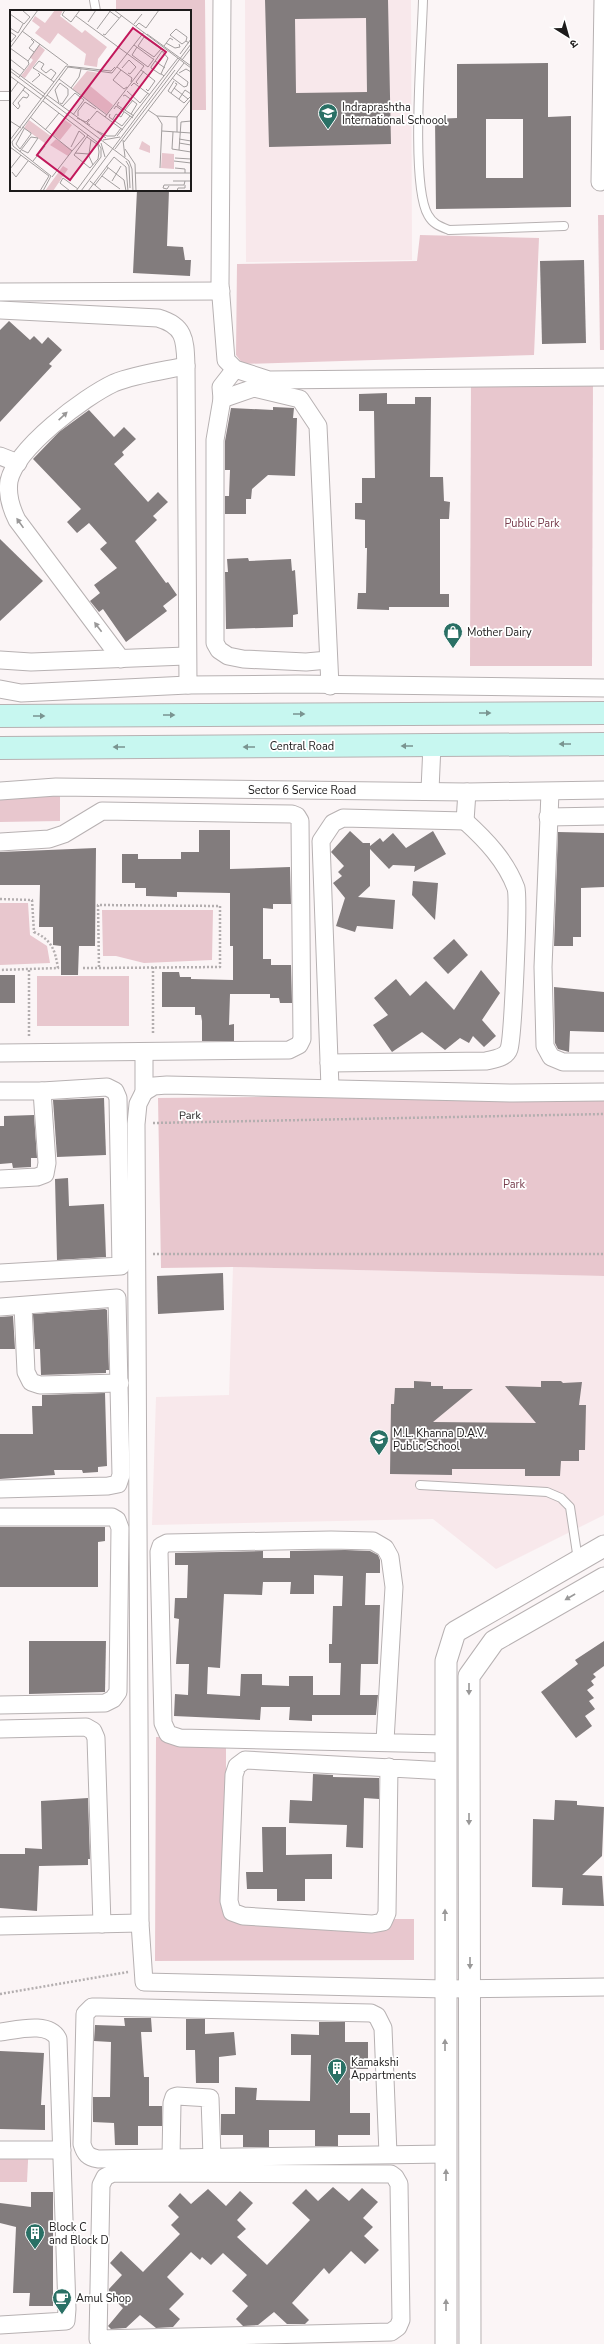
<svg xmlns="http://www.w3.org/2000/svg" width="604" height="2344" font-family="'Nunito Sans','Noto Sans Devanagari',sans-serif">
	<rect width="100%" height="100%" fill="#fbf5f6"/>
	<g fill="#f8e8eb">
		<polygon points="245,0 411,0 412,260 246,262"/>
		<polygon points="233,1267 604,1276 604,1515 496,1569 433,1519 152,1525 156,1397 229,1395"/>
	</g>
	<g fill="#e8c7ce">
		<polygon points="116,0 205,0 206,110 190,110 190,11 116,11"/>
		<polygon points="598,215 604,215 604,350 600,350"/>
		<polygon points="420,235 539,238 534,355 243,364 236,355 237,264 417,261"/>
		<polygon points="471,379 593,379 592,666 470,666"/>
		<polygon points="0,794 60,794 60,821 0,822"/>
		<polygon points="0,903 28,903 30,935 47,946 50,963 0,965"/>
		<polygon points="102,910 213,910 212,960 144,963 116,956 103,956"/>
		<rect x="37" y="976" width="92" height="50"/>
		<polygon points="604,1093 604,1276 233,1267 161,1268 158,1098"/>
		<polygon points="156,1737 226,1737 226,1919 414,1919 414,1960 155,1961"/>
		<polygon points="0,2141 29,2141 27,2182 0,2182"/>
	</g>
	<g fill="#827c7d" fill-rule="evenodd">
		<path d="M265,0H388L391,144L269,147ZM366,18L367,92L296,93L295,19Z"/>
		<path d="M548,63V117L571,116V207L436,209L435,119L457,118V64ZM486,119H523V178H486Z"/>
		<polygon points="137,190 169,190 167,246 183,247 185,260 191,260 190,276 133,273"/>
		<polygon points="584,260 586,343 542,344 540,261"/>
		<polygon points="9,321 30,340 34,336 42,344 48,337 62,350 49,364 52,366 0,422 0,330"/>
		<polygon points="387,393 387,404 415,404 415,397 431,397 430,477 443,477 444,501 450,502 449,519 440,519 440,594 449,594 449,607 389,607 389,610 357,609 358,593 366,593 367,548 365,548 365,520 355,519 355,503 362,503 362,478 375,478 374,411 359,411 359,394"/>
		<polygon points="273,407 294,408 293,418 297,418 295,476 268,475 252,489 251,499 246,499 246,514 225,514 225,496 229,496 230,470 225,470 225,441 231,408 273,410"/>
		<polygon points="89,410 114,437 124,427 136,439 122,452 124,455 114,464 148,502 158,492 168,502 153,516 157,520 135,541 166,583 168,582 177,595 163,606 167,611 126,642 103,609 99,612 90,601 100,593 94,585 117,568 100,549 107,543 89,523 77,533 67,522 81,509 33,459 59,432"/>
		<polygon points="0,539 43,581 0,621"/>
		<polygon points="248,558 249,561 291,559 292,571 295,570 298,614 293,615 293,627 226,629 225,572 228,572 227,559"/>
		<polygon points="199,830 230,830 230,869 290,867 291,904 273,904 273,909 263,908 263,959 271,959 271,965 291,965 292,1003 280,1003 279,998 270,998 270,994 230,994 229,1025 234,1024 234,1041 202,1041 202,1021 201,1015 195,1015 195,1007 162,1007 162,972 179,972 180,977 191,977 191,979 233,980 233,946 230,946 230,893 177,892 177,897 146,896 146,888 135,888 135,883 122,883 122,854 138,854 138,859 181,859 181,852 199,852"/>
		<polygon points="350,831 363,843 370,843 370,846 380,838 383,842 393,833 406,848 433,831 446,854 414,872 415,866 393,865 389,869 370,849 370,886 358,897 395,900 393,929 357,926 355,932 336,926 345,898 333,883 342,876 338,872 344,866 331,852"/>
		<polygon points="558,832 604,833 604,887 581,888 581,937 573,937 573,946 554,946"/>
		<polygon points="96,848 95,946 79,946 78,975 61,975 61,946 53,945 53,927 39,927 40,885 0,885 0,852"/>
		<polygon points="413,881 438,883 435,920 412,895"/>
		<polygon points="454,939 468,955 448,974 433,958"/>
		<polygon points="481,970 500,993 482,1020 496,1036 484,1047 473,1036 469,1043 460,1038 445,1050 422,1032 392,1052 373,1025 388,1015 374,998 396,979 410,996 426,981 454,1010"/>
		<rect x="0" y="975" width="15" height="28"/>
		<polygon points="554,987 604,992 604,1032 570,1031 569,1052 558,1049 555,1043"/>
		<polygon points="104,1098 106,1155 57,1157 53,1100"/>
		<polygon points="34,1115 37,1158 31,1158 31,1167 13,1168 12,1163 0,1164 0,1126 4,1126 4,1116"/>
		<polygon points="68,1178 69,1206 104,1204 106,1257 57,1260 55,1179"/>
		<polygon points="223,1273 224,1310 158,1314 157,1276"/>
		<polygon points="105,1309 107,1310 109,1370 106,1370 106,1373 41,1375 40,1349 35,1349 33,1314"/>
		<polygon points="13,1316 15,1349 0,1349 0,1317"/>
		<polygon points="414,1381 431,1382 431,1386 443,1386 443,1389 473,1389 433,1422 536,1423 505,1386 541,1387 541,1381 561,1381 563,1383 582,1382 579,1405 586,1405 585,1450 579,1450 579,1461 561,1461 560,1476 525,1476 525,1469 452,1469 452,1475 390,1474 391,1404 394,1404 395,1388 414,1388"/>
		<polygon points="105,1393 107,1466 98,1467 98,1472 83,1473 82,1470 54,1470 55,1475 0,1479 0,1434 33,1434 32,1406 42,1406 42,1395"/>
		<polygon points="0,1527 105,1527 105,1541 98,1542 98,1587 0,1587"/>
		<path d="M345,1550L370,1551L378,1555L380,1560V1573H366L365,1605H380L378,1664H361L360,1695H378L376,1715H312V1721L289,1720L290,1707H261L260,1720L174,1716L175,1694L188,1695L189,1664H176L179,1619L174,1618L175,1598H187L188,1565H175V1553L263,1551V1558H290V1551ZM314,1575L343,1576L342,1606H333L332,1644H329V1663H341L340,1695H313V1676H289V1686L262,1685V1674H241L240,1696L207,1694L208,1667L220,1668L224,1594L262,1595L263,1582H291L290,1594H314Z"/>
		<polygon points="29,1641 106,1641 105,1692 29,1694"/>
		<polygon points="604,1641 604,1666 593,1674 596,1677 591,1681 594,1685 587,1690 594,1698 589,1701 595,1709 585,1716 592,1726 576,1738 541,1692 578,1664 575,1660"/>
		<polygon points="313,1774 333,1775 333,1777 379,1778 379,1799 364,1798 363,1848 346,1847 347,1825 289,1823 290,1800 312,1801"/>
		<polygon points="88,1798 90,1859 88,1859 88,1865 39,1866 37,1911 0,1908 0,1854 25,1854 25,1848 42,1849 41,1801"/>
		<polygon points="555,1800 577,1801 577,1805 604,1807 602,1856 582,1875 602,1876 604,1906 562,1905 563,1888 532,1887 533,1819 554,1820"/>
		<polygon points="262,1827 286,1827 286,1855 332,1854 332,1879 305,1879 305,1901 277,1901 277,1889 247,1889 246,1872 263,1872"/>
		<polygon points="124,2018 151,2018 152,2032 141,2032 144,2077 149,2077 149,2106 162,2106 162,2126 138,2126 138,2145 115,2145 114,2123 93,2122 93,2097 110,2097 111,2042 94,2041 95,2025 125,2026"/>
		<polygon points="186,2019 205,2019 205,2034 234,2032 236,2055 219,2057 219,2083 196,2083 195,2050 186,2050"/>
		<polygon points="319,2022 345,2022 345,2042 368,2042 368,2069 350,2069 350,2113 370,2113 370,2135 338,2135 338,2146 315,2146 315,2130 269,2130 269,2147 243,2147 243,2135 221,2135 221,2114 235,2114 235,2087 257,2088 256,2100 310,2101 311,2055 291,2055 291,2034 319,2035"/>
		<polygon points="0,2051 44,2053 41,2105 45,2105 45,2130 0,2129"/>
		<polygon points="333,2187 349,2201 362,2188 378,2202 363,2218 373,2227 364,2236 379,2250 365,2264 351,2251 329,2274 324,2268 292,2303 309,2320 305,2324 287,2324 274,2312 258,2325 243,2326 236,2319 248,2306 232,2291 247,2275 223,2253 211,2265 202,2257 200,2260 191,2252 167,2277 184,2294 169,2309 180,2319 173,2327 156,2328 140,2315 126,2328 111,2329 108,2326 123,2308 109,2295 109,2289 122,2275 110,2263 121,2251 143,2272 180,2234 171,2225 179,2217 168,2206 180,2193 191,2204 208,2189 226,2206 240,2191 253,2203 237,2220 246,2229 237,2237 267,2265 310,2220 292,2203 306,2189 318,2201"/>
		<polygon points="31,2192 53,2192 53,2306 29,2306 30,2293 13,2293 16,2227 0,2223 0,2203 31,2207"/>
	</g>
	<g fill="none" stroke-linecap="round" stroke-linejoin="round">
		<g stroke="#b7b1b2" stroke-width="10">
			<g id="service">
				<polyline points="94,0 96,11"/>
				<path d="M423,0C422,42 410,185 428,215C433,224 439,226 449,230L564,226"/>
				<polyline points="0,96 11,96"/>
				<polyline points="420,1485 547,1492 561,1498 570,1507 578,1560"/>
			</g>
		</g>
		<g stroke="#b7b1b2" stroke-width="19">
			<g id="minor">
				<polyline points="222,0 220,284 226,360 235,369 269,380 604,377"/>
				<polyline points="600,182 603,0"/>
				<polyline points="0,292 221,291"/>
				<path d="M0,310L158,318C186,326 185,341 186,366L188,685"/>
				<polyline points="235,369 221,387 222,399 215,440 215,643 219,650 228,656 243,659 306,662 328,660"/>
				<polyline points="222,399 254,388 300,399 318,426 330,686"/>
				<polyline points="0,456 18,463"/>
				<path d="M121,659L17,520C11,508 7,494 9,481C16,448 84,397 114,383C136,374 162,371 186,366"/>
				<polyline points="0,660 31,662 186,656"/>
				<polyline points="0,689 21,693 188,685 298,684 604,688"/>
				<polyline points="430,790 432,745"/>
				<polyline points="0,791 56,787 467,792 604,790"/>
				<polyline points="550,792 543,967 545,1046 551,1057 563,1062 604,1062"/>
				<polyline points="548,817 604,816"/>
				<polyline points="0,842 49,839 64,834 102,811 292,814 297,816 300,821 302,1039 299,1045 289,1050 0,1053"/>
				<polyline points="144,1052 144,1092 138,1104 136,1124 140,1923 144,1982 445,1989 604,1987"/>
				<path d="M329,1063L486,1061C494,1059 506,1058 509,1049C513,1038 519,898 516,888C506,861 486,840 465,821"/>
				<polyline points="330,1088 321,841 333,823 343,818 465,821 467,792"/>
				<polyline points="0,1091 42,1091 107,1087 115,1091 118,1098 121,1266 0,1273"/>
				<polyline points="144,1092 154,1086 167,1085 513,1093 604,1092"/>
				<polyline points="0,1179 37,1177 45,1174 47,1163 42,1091"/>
				<polyline points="23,1306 26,1372 31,1382 40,1385 120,1383"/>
				<polyline points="0,1307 117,1298 121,1475 118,1484 108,1486 0,1489"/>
				<polyline points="0,1517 112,1517 117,1520 120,1528 118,1692 113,1699 105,1703 0,1705"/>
				<polyline points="0,1729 86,1727 93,1731 96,1738 102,1924"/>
				<polyline points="385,1741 394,1587 390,1557 385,1548 373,1541 331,1540 167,1543 161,1546 159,1552 163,1723 168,1734 180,1738 445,1744"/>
				<polyline points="389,1767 387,1913 383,1922 372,1924 243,1916 232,1912 229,1901 234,1775 237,1766 245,1760 446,1771"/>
				<polyline points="0,1926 140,1923"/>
				<path d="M0,2032C17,2030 49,2021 58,2039L67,2309L66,2321L0,2325"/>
				<polyline points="0,2150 62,2150"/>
				<path d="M388,2154L383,2028L377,2016L371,2013L100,2007H92L85,2014L82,2144C85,2154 88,2157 98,2159L446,2154"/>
				<polyline points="171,2157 172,2103 174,2097 177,2096 210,2098 212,2157"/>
				<polygon points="113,2173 391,2174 395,2177 399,2184 401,2320 398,2327 391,2332 98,2339 101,2185 105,2177"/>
			</g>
		</g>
		<g stroke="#b7b1b2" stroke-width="23">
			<g id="tertiary">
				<polyline points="446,2344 446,1661 455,1632 604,1546"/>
				<polyline points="470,2344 469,1676 494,1641 604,1578"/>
			</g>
		</g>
		<g stroke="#b7b1b2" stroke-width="24">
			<g id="secondary">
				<polyline points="0,716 604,713"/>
				<polyline points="0,748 604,744"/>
			</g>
		</g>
		<g stroke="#b3aeaf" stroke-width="2.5" stroke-dasharray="2 2" stroke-linecap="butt">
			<path d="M0,899L32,900L34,932C52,940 55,950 58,968L0,970"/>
			<polyline points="153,967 153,1035"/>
			<polyline points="83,968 99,968 220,967 220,906 98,905 99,968"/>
			<polyline points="29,1036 29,969"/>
			<polyline points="153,1123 604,1114"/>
			<polyline points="153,1254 604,1254"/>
			<polyline points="0,1994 128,1972"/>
		</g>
		<use href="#service" stroke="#fff" stroke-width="8"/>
		<use href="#minor" stroke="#fff" stroke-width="17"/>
		<use href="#tertiary" stroke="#fff" stroke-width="21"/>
		<use href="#secondary" stroke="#c7f7f0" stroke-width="22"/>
	</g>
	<defs><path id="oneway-solid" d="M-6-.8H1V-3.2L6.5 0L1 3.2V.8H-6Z"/></defs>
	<g fill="#999898">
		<use href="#oneway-solid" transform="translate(63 416) rotate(-43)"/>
		<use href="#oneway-solid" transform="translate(20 523) rotate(-125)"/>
		<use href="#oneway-solid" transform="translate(98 627) rotate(-127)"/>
		<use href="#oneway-solid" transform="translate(570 1597) rotate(150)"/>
		<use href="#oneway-solid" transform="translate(469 1689) rotate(90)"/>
		<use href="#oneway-solid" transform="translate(469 1819) rotate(90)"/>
		<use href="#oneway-solid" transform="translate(445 1915) rotate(-90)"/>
		<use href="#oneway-solid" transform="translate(470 1963) rotate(90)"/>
		<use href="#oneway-solid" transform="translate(445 2045) rotate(-90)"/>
		<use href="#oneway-solid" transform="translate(446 2175) rotate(-90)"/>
		<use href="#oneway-solid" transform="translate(446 2305) rotate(-90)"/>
	</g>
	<g fill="#7a9490">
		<use href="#oneway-solid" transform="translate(485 713)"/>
		<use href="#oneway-solid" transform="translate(299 714)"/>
		<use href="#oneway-solid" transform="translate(169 715)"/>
		<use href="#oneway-solid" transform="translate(39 716)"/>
		<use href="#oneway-solid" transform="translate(565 744) rotate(180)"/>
		<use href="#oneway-solid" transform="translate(407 746) rotate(180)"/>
		<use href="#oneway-solid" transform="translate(119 747) rotate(180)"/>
		<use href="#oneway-solid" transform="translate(249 747) rotate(180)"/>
	</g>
	<defs>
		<g id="school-pin" transform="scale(1)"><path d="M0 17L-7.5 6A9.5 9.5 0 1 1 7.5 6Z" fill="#2a7065" stroke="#fff"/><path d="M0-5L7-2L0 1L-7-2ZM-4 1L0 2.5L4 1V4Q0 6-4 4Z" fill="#fff"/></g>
		<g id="shop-pin" transform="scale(1)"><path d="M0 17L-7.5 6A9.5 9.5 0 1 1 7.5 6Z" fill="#2a7065" stroke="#fff"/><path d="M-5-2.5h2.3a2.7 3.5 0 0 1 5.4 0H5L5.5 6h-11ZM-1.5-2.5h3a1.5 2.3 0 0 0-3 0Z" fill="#fff"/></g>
		<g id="building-pin" transform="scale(1)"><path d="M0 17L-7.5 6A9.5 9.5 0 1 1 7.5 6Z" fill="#2a7065" stroke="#fff"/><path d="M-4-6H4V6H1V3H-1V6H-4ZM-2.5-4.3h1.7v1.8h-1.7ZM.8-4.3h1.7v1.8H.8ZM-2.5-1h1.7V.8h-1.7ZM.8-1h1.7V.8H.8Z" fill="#fff"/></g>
		<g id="cafe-pin" transform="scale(1)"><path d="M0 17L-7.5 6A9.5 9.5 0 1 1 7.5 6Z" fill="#2a7065" stroke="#fff"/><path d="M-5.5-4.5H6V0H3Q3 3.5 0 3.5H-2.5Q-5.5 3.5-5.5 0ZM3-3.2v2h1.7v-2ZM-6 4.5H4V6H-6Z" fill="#fff"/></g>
	</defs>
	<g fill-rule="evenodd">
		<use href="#school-pin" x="328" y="113"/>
		<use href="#shop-pin" x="453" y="632"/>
		<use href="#school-pin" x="379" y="1439"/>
		<use href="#building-pin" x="337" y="2068"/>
		<use href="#building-pin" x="35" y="2233"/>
		<use href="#cafe-pin" x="62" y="2298"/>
	</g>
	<g text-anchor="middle" stroke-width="3.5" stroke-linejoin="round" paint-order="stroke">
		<g font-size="11" fill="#1d1b1b" stroke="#fff" text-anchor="start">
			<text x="342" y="111">Indraprashtha<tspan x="342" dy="13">International Schoool</tspan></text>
			<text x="467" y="636">Mother Dairy</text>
			<text x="393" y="1437">M.L. Khanna D.A.V.<tspan x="393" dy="13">Public School</tspan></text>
			<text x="351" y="2066">Kamakshi<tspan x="351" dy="13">Appartments</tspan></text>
			<text x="49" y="2231">Block C<tspan x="49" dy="13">and Block D</tspan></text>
			<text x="76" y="2302">Amul Shop</text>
		</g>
		<g font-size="11" fill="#773c4c" stroke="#fff">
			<text x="532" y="527">Public Park</text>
			<text x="514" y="1188">Park</text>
		</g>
		<g font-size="11" fill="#1d1b1b" stroke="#fff">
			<text x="302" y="750">Central Road</text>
			<text x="302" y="794">Sector 6 Service Road</text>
			<text transform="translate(190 1115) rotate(-1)" y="4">Park</text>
		</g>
	</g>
	<g transform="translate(10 10)">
		<rect width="181" height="181" fill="#fbf5f6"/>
		<path d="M45,0H53L50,6L72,23L75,20L97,37L88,49L87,57L74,55L76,44L48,23L40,34L25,23L30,17L22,11L25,6L35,13ZM29,35L35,40L15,68L11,66L23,50L20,47ZM77,61L89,63L79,75L103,95L97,104L62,79ZM19,110L42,127L36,134L14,118ZM55,110L62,115L50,130L43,125ZM46,129L62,140L58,146L40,135ZM132,131L140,136V143L129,139ZM152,143L164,144V159L151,158ZM53,156L58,159L43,181H35Z" fill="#e8c7ce"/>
		<path fill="none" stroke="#a29e9e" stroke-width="1" d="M55,0L52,5L61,12L70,0M98,0L109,8M104,0L181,58M0,4L14,14L20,7L12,0M66,6L134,56L95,107M78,12L86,0M124,14L132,4M126,16L129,13L136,18L149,0M0,18L8,23L13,14M87,19L101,0M12,21L58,55M0,22L6,26L0,33M93,24L95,25L112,5M137,24L181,56M134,27L151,39L144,47L128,36ZM21,29L24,32L19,38L24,42M176,31L177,27L166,19L160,25L172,34L176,31L179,33M156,33L165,38L170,37L169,34M124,35L143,49H144L138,57L122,45L127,37M154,36L160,28L163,30M0,38L28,0M0,38L18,51M170,44L181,29M0,49L14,60M172,50L181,38M18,51L30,34M145,51L155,58M107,57L122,68L121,72M0,58L35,84M112,58L119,50L126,57L120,64L118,63M111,60L103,70L114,79L117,77M131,60L145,71L138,81L136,79M0,61L119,151L122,159L123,181M169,63L176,59L181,62M151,64L158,48L152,41L141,57V58L150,64H151L153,65L154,66M0,66L31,89M9,67L19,54L18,51M162,68L174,77L177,76L178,72L166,63M49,69L97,105M41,70L46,63L41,59L36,63L31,59L34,54L29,51L23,58L25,59L34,65L44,72M164,71L158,81L174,93L181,86M22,72L30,65L28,63M128,74L126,72L134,61M121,76L124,73L140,85M61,78L69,67L71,59M164,78L178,89M13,80L19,85L17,88L13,87L8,93L10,96L8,99L3,94V93L13,80L15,77M117,81L130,93L138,83M0,83L8,72M161,83L167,74L165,73M37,85L96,128M113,86L115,85L127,94L121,104M169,89L175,80L181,84M33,91L87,132L91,138V147L66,181M109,92L107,95L124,106M49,93L45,80L50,73L58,79V85L52,94L50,93M52,97L65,83L74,90L63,105M104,99L106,96L123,108M115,100L123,90M138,100L147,106L167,107L181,89M100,104L99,107L112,116L120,106M68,106V101L75,92L86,99M147,106L152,114L150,158M20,107L62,141L42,167M67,108L76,112L79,109M103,109L106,104L111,107L114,102M0,111L11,118M80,115L77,113L87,101L113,120M12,117L14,118L21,123V124L10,139L6,134L14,119M35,120L49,103M87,121L97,126H105L111,118M152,121L181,123M163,122L162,139L181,142M167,122V107M107,126L168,48M77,127L88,135L89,142L88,149L80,158L64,145L78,125M169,129L181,131M0,130L56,56L101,61L105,57M93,130L110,127M113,130L115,147M114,132L174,53M91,133L95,147M169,133L181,135M0,137L39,166L30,181M61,137L69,121M105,139L165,60M115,139L125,154L126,181M169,140L171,112L181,111M62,141L75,126L69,121M10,142L11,140L21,127L28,128L18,143L12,140M65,143L79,144L81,130M78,144L83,155M165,148L181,149M23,151L35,136M116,151L119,156L120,178M164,151L181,153M96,156L114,170L116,181M165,158L175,159V163M0,159L11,145M2,162L6,167L18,151M125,163H181M92,166L110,179M80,171L92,181M102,171L111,156M163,171H181M85,175L98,158M159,176L157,179L153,178L154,175H174L175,171M33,181L41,166L3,136L2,132L58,57L102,63L134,22M60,181L50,173L53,168L68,179M71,181L181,34M78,181L104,147L116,157L118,181M167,181L168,178H175V175"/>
		<path fill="#c2185b" fill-opacity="0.15" stroke="#c2185b" stroke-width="2" d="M123,18L156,42L60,170L27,145Z"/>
		<rect width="181" height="181" fill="none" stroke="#1d1b1b" stroke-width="2"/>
	</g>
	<g transform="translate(568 36) rotate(143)" stroke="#ffffff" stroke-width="3" paint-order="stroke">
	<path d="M0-3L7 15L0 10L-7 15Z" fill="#1d1b1b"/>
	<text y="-6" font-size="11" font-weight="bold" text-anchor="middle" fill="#1d1b1b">उ</text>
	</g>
</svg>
